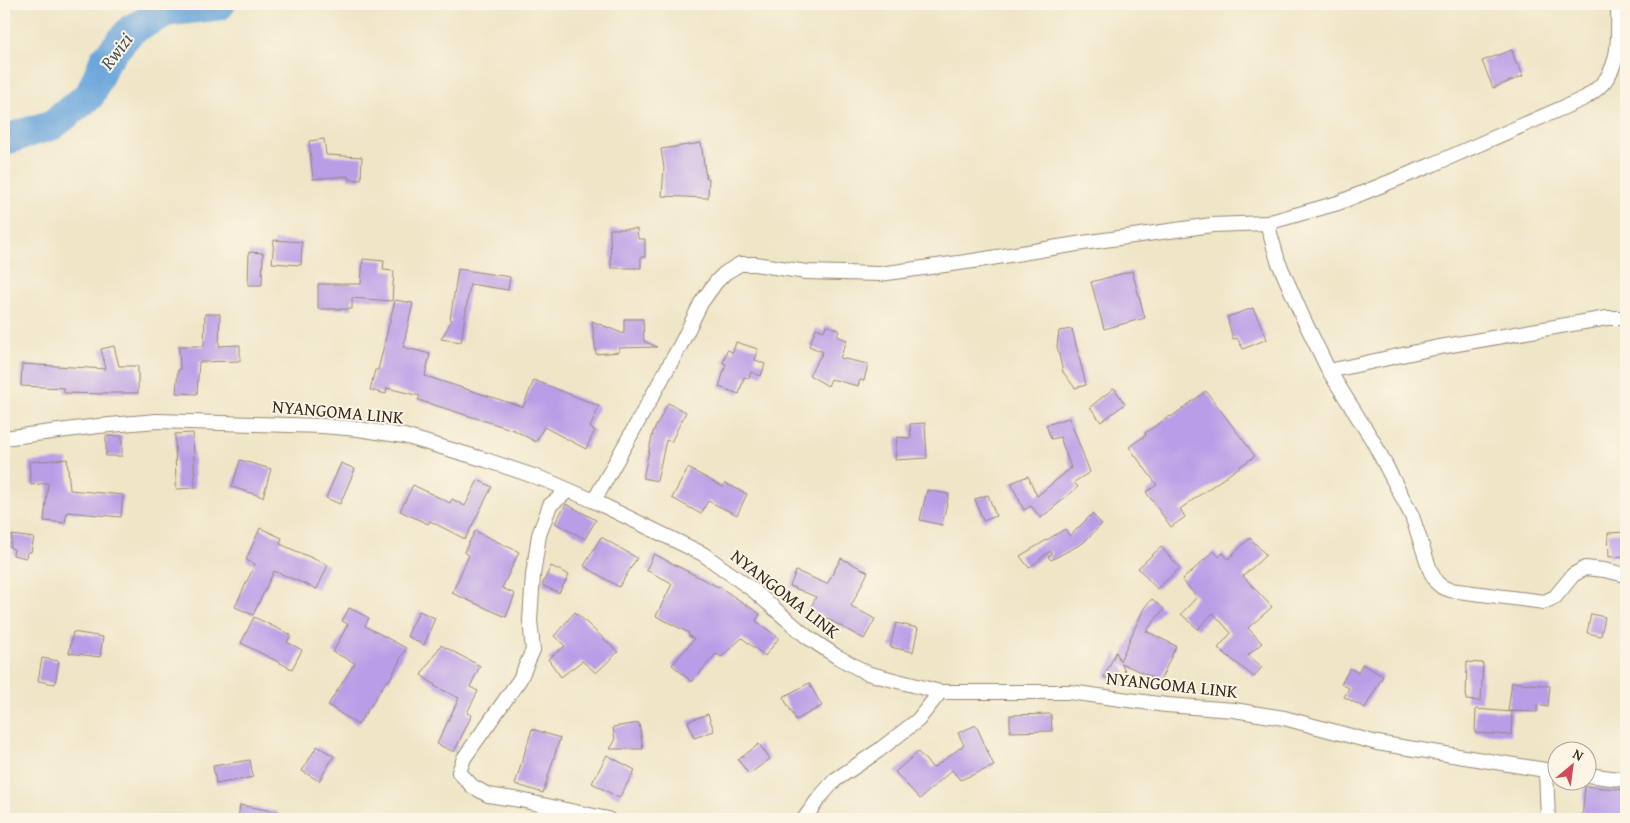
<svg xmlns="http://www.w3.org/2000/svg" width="1630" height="823" font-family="'Gentium Book Plus',serif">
	<rect width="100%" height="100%" fill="#fcf5e5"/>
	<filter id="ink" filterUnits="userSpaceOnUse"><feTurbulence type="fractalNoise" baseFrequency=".02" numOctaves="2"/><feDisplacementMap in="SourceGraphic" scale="10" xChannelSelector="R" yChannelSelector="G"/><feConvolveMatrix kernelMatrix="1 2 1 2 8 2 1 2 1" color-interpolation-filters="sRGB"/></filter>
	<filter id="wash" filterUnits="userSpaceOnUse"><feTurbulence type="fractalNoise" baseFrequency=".0096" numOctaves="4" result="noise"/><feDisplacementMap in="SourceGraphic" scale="20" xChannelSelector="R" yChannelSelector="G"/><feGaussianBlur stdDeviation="1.12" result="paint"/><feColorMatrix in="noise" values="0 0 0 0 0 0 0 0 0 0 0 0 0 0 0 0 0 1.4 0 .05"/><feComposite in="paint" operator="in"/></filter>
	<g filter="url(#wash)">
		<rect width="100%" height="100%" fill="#efe6c8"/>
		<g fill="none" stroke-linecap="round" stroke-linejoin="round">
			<polyline stroke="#6ba5db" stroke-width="31" points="4,140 52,125 90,95 105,60 132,29 168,11 219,5 220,4"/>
		</g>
		<g id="blocks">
			<g fill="#b89de7">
				<polygon points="1512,50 1516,64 1518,64 1523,76 1493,88 1482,61"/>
				<polygon points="324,139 326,155 362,157 361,180 348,179 348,176 313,179 309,141"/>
				<polygon points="701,143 706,178 709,178 708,198 662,196 664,168 661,149"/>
				<polygon points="610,229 637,229 638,239 645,239 645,257 641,257 641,268 611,268"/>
				<polygon points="274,240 302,242 301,265 272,263"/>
				<polygon points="249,252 263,253 262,285 248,285"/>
				<polygon points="363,259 384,261 383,270 394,271 392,301 352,298 352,309 318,309 318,284 361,284"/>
				<polygon points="458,269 510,277 508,290 470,284 461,342 441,339 452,320 450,320"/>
				<polygon points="1132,271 1145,318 1104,329 1091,282"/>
				<polygon points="395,300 413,303 403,347 430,354 425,376 523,407 534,380 599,406 590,428 595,430 586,449 544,427 536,442 514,430 418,400 420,396 387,388 386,394 370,390 375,370 378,370"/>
				<polygon points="1253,308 1267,339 1243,349 1237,338 1233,339 1227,317"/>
				<polygon points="205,314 220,314 219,346 240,345 240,361 199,362 197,394 176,393 178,370 180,370 179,346 204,346"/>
				<polygon points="624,319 643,319 644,341 657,347 619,348 619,352 596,354 592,321 624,334"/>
				<polygon points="826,325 839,330 837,336 847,340 840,358 868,364 864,381 860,380 858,386 831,379 828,386 809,375 823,352 809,346 816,328 824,331"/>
				<polygon points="1072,329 1086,385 1075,388 1063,372 1057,346 1059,331"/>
				<polygon points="736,342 758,349 755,360 765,364 761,376 751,372 749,378 744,377 739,394 719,387 726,364 723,363 727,350 733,352"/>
				<polygon points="114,346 119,366 138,366 138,393 102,393 102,394 64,393 64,388 21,386 22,364 106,369 101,349"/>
				<polygon points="1114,388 1125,404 1101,422 1090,407"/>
				<polygon points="1206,391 1255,456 1180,509 1185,517 1171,527 1146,492 1157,485 1129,447 1146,435 1145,433 1170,416 1171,417"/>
				<polygon points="668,403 686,412 671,442 666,440 657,481 643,478 653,432"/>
				<polygon points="1069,418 1090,472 1074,482 1078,487 1041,518 1031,506 1024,510 1011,483 1028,476 1037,496 1071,468 1060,437 1051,439 1046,425"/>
				<polygon points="925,423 927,458 895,460 897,437 911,438 910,424"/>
				<polygon points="193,433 195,488 176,489 175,434"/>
				<rect x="106" y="436" width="16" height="20"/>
				<polygon points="67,459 70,490 123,495 121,517 67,512 65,523 44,521 48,483 31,485 29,462"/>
				<polygon points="240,460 271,469 263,497 232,487"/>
				<polygon points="341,463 355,469 340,504 326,498"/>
				<polygon points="688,468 723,487 725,483 747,494 737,515 708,501 701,514 672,498"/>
				<polygon points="478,480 492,487 465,539 430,521 428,524 400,511 413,485 450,503 452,499 465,506"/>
				<polygon points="927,490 949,494 942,525 920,520"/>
				<polygon points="988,495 996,516 983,521 975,499"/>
				<polygon points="566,504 596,520 585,539 555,523"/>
				<polygon points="1092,514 1102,524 1083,543 1051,560 1048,557 1052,554 1050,551 1029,568 1020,556 1065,529 1070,536"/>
				<polygon points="260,528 282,538 280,544 328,565 317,589 274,571 253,615 235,607 255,564 246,560"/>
				<polygon points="475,531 519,552 502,588 515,594 506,617 452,593 469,555 464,552"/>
				<polygon points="1626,532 1626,556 1609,557 1608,533"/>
				<polygon points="12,535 34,538 31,552 27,552 26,558 13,555 14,549 10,548"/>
				<polygon points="601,537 637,558 619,587 584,566"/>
				<polygon points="1250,538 1266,555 1243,576 1272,607 1248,628 1262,643 1248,655 1262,667 1254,677 1218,648 1231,633 1213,613 1198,629 1181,614 1197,597 1182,580 1214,551 1219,557 1223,553 1228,559"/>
				<polygon points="1161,547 1180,568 1157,589 1138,568"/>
				<polygon points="654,554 718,587 718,586 760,614 756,621 779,638 765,656 742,638 721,657 716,654 692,682 672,665 694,639 688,635 689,633 656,616 672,584 670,583 670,582 646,570"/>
				<polygon points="841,558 868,572 851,606 875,619 864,639 810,609 816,597 790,586 796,571 827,584"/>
				<polygon points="551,566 569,575 559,593 542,585"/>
				<polygon points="1152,599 1164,609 1146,631 1176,646 1160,681 1121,663 1127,676 1122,685 1104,677 1116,652 1120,661 1144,608"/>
				<polygon points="349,608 369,618 365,626 406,648 389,681 387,680 358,725 328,705 355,663 333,652 348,624 342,621"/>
				<polygon points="419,611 435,618 424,645 407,636"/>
				<polygon points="575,612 618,652 596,673 582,661 561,677 548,659 565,646 554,636"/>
				<polygon points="1591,614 1605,617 1601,636 1587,633"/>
				<polygon points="254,617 291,635 287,642 302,650 292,669 241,643"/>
				<polygon points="896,623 918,628 913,652 890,647"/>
				<polygon points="73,632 103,637 100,657 69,653"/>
				<polygon points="441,645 480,666 470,687 478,691 467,713 472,715 454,752 437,744 459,698 434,686 435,685 421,675"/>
				<polygon points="42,658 59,661 55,684 38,681"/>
				<polygon points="1467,662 1483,663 1481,701 1466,700"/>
				<polygon points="1362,664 1383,676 1365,708 1344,697 1349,688 1341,684 1350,668 1358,673"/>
				<polygon points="1512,682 1550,686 1548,707 1537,705 1537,712 1508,711"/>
				<polygon points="809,683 822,706 796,720 783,697"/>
				<polygon points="1476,709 1512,712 1511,735 1475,733"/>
				<polygon points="708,714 714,731 694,738 688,721"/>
				<polygon points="1051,714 1052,731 1010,732 1010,715"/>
				<polygon points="639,723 643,749 610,749 615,741 613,727"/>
				<polygon points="976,725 994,766 960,780 952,770 920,799 895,772 918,752 933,768 964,745 958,733"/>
				<polygon points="532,729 560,738 543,793 515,784"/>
				<polygon points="759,744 770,759 749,774 738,760"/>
				<polygon points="317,746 334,756 319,781 302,771"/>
				<polygon points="607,755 635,770 619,798 592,783"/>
				<polygon points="250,760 253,777 216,784 213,766"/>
				<polygon points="1585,786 1626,790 1626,819 1582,819"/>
				<polygon points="240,805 278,812 278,819 238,819"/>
			</g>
		</g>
	</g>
	<g filter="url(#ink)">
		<use href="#blocks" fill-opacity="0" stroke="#958873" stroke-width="1"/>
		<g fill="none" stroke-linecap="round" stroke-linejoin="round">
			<g stroke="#958873" stroke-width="16">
				<g id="street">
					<polyline points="1267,223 1278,261 1304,320 1329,371 1373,441 1412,516 1430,570 1436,582 1442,587 1450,590 1544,602 1555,597 1573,575 1585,568 1604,570 1626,575"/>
					<polyline points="1329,371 1434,348 1607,318 1626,318"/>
					<polyline points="4,438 98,426 157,421 322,426 358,429 404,436 486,460 548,481 594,501 703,554 753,590 806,636 836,656 867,673 940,692 1069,692 1166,705 1234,710 1284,718 1377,743 1558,772"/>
					<polyline points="568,491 550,505 539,535 533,575 530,620 533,650 520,679 464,758 459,772 472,786 488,795 520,800 608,819"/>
					<path d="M594,501L681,344L701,303L716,282L725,273L740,264H755L806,272L880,274L973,261L1083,243L1212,225L1267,223L1338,203L1434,164L1585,98C1590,94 1596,90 1600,86C1622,66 1618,30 1618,4"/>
					<polyline points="1546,771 1548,819"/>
					<polyline points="1588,775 1626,780"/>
					<polyline points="804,819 819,798 835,780 878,751 918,720 940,692"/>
				</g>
			</g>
			<use href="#street" stroke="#fff" stroke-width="14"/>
		</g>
	</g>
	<g text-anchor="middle" stroke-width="4" stroke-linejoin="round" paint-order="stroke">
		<g font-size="18" fill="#3b2a1e" stroke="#fcf5e5">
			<text transform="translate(338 412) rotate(5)" y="6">NYANGOMA LINK</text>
			<text transform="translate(785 594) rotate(38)" y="6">NYANGOMA LINK</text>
			<text transform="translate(1172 685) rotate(6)" y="6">NYANGOMA LINK</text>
		</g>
		<g font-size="19" font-style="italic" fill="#4c5560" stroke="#fcf5e5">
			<text transform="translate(116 51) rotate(-53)" y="7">Rwizi</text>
		</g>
	</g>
	<rect width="1630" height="823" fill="none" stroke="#fcf5e5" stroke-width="20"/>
	<g transform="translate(1572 766) rotate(29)"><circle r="24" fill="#fcf5e5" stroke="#afa495"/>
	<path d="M0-4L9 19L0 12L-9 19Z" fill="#d1495b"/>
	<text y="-8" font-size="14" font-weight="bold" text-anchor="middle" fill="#3b2a1e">N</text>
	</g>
</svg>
